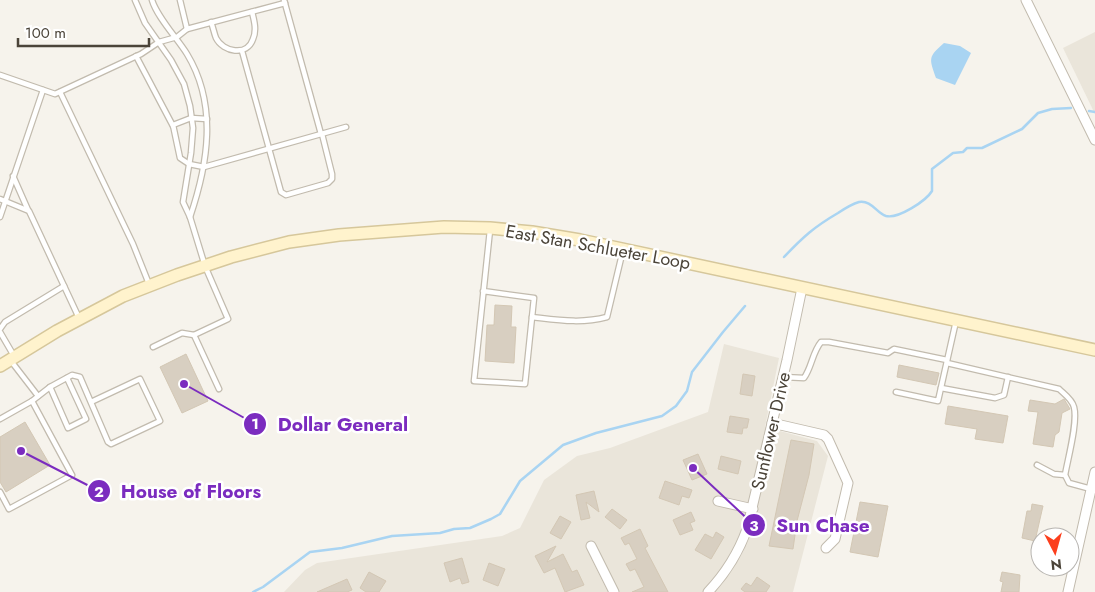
<svg xmlns="http://www.w3.org/2000/svg" width="1095" height="592" font-family="Jost,sans-serif">
	<rect width="100%" height="100%" fill="#f6f3ec"/>
	<g fill="#eae5da">
		<polygon points="1095,32 1095,114 1063,48"/>
		<polygon points="724,344 779,358 765,427 817,441 828,456 793,592 284,592 305,570 317,563 502,536 520,528 544,480 577,456 610,448 708,412"/>
	</g>
	<path fill="#a9d4f2" d="M944,43L960,46L971,53L955,85L936,78C929,58 928,57 944,43Z"/>
	<g fill="none" stroke-linecap="round" stroke-linejoin="round">
		<g stroke="#a9d4f2" stroke-width="2.5">
			<polyline points="1089,111 1095,112"/>
			<path d="M784,257C803,237 814,227 838,213C844,209 852,204 859,202C872,200 876,213 886,216C898,219 926,201 932,191V169L953,153L963,152L967,148H982L1022,129L1038,113L1052,109L1071,108"/>
			<polyline points="253,592 263,587 310,552 342,548 392,536 440,533 454,529 470,528 491,519 500,514 520,481 563,445 596,433 662,416 676,406 687,391 692,372 723,332 745,306"/>
		</g>
	</g>
	<g fill="#d8cfc1" stroke="#d3c7b4">
		<polygon points="495,305 512,306 511,327 516,327 514,363 485,361 487,325 494,325"/>
		<polygon points="186,354 208,401 182,413 160,367"/>
		<polygon points="899,365 939,373 936,385 897,377"/>
		<polygon points="743,374 755,376 752,396 740,394"/>
		<polygon points="1064,399 1070,409 1062,413 1059,432 1055,435 1053,447 1033,444 1038,412 1028,411 1030,400 1055,404"/>
		<polygon points="948,406 1008,416 1003,443 975,439 977,429 945,424"/>
		<polygon points="730,416 749,419 747,428 743,428 742,434 727,432"/>
		<polygon points="25,422 50,465 6,492 0,482 0,437"/>
		<polygon points="791,440 814,444 809,475 797,521 793,549 769,546"/>
		<polygon points="698,454 707,474 692,480 683,460"/>
		<polygon points="721,456 741,461 738,474 718,469"/>
		<polygon points="665,481 692,490 689,498 682,496 679,505 659,498"/>
		<polygon points="594,491 599,512 586,502 590,518 581,520 576,495"/>
		<polygon points="860,502 888,506 878,557 850,552"/>
		<polygon points="1032,504 1043,506 1035,541 1022,538 1027,511 1031,511"/>
		<polygon points="612,509 627,520 620,529 605,517"/>
		<polygon points="691,512 695,521 690,523 693,530 680,535 673,520"/>
		<polygon points="560,516 571,522 561,539 550,533"/>
		<polygon points="640,529 648,546 645,548 668,592 632,592 644,587 635,569 630,571 626,564 637,559 629,543 625,545 621,538"/>
		<polygon points="716,532 724,537 711,559 695,550 705,534 713,538"/>
		<polygon points="556,546 547,562 563,554 572,572 577,570 584,585 565,592 555,568 544,573 535,556"/>
		<polygon points="462,558 469,582 462,584 460,578 450,582 444,563"/>
		<polygon points="489,563 505,569 498,586 483,580"/>
		<polygon points="369,572 386,581 379,592 366,592 360,588"/>
		<polygon points="1002,572 1020,575 1019,592 1001,592 1003,582 1000,581"/>
		<polygon points="757,577 770,586 766,592 745,592 741,589 746,583 751,586"/>
		<polygon points="347,579 352,590 347,592 317,592"/>
	</g>
	<g fill="none" stroke-linecap="round" stroke-linejoin="round">
		<g stroke="#c2bbae" stroke-width="7">
			<g id="service">
				<polyline points="135,0 145,23 171,60 184,84 190,106 193,128 191,153 183,202 190,217 205,266 228,319 194,335 219,389"/>
				<path d="M152,0C157,17 177,38 187,54C218,105 208,164 190,217"/>
				<polyline points="180,0 187,29 285,3"/>
				<polyline points="284,0 321,134"/>
				<path d="M211,22C213,27 214,33 216,38C223,52 247,57 253,39C257,30 254,20 252,12"/>
				<polyline points="242,51 281,192 286,195 328,183 332,179 332,174 322,134"/>
				<polyline points="136,56 173,126"/>
				<polyline points="0,75 55,94 141,54 159,42 177,37 187,29"/>
				<polyline points="60,92 133,244 149,284"/>
				<polyline points="207,119 191,118 173,125 180,158 189,164 204,167 346,127"/>
				<polyline points="13,176 28,210"/>
				<polyline points="0,199 29,211 79,318"/>
				<polyline points="0,217 43,90"/>
				<polyline points="483,291 534,298 525,384 474,381 490,230"/>
				<path d="M532,317C558,320 581,324 607,317L623,250"/>
				<polyline points="0,329 5,322 64,286"/>
				<polyline points="0,332 14,356"/>
				<polyline points="153,347 182,333 194,335"/>
				<polyline points="11,361 38,396"/>
				<path d="M947,363L1059,389C1064,394 1072,399 1074,407C1078,422 1068,458 1065,475L1069,483L1091,489"/>
				<path d="M783,377L804,378C812,367 812,353 821,342H829L888,353L894,349L947,360"/>
				<polyline points="50,387 68,428 86,419 67,378"/>
				<polyline points="941,388 995,398 1004,395 1008,377"/>
				<polyline points="896,392 938,401 956,321"/>
				<polyline points="0,419 32,401 50,387 72,375 80,377 108,442 111,444 160,421 140,379 91,402"/>
				<polyline points="1037,465 1054,474 1065,475"/>
				<polyline points="0,492 9,509 72,475 32,401"/>
			</g>
		</g>
		<g stroke="#c2bbae" stroke-width="11">
			<g id="minor">
				<polyline points="1026,0 1095,140"/>
				<polyline points="772,423 824,435 828,439 848,483 835,539 826,548"/>
				<polyline points="718,501 753,509"/>
				<polyline points="591,546 614,592"/>
				<path d="M708,592C726,573 738,554 747,529L787,360L802,288"/>
				<polyline points="1068,592 1095,472"/>
			</g>
		</g>
		<g stroke="#d6c79b" stroke-width="14">
			<polyline id="secondary" points="0,366 57,331 123,296 177,275 231,257 289,242 339,235 444,227 490,228 532,232 580,240 1095,350"/>
		</g>
		<use href="#service" stroke="#fff" stroke-width="4.5"/>
		<use href="#minor" stroke="#fff" stroke-width="9"/>
		<use href="#secondary" stroke="#fff3cd" stroke-width="11"/>
	</g>
	<g text-anchor="middle" stroke-width="5" stroke-linejoin="round" paint-order="stroke">
		<g font-size="18" fill="#4b4439" stroke="#fff">
			<text transform="translate(598 247) rotate(10)" y="6">East Stan Schlueter Loop</text>
			<text transform="translate(771 431) rotate(-77)" y="6">Sunflower Drive</text>
		</g>
	</g>
	<path fill="none" stroke="#7b2cbf" stroke-width="2" d="M184 384L255 424M21 451L99 491M693 468L754 525"/>
	<g fill="#7b2cbf" stroke="#fff" stroke-width="2">
		<circle cx="184" cy="384" r="5"/>
		<circle cx="21" cy="451" r="5"/>
		<circle cx="693" cy="468" r="5"/>
		<circle cx="255" cy="424" r="12"/>
		<circle cx="99" cy="491" r="12"/>
		<circle cx="754" cy="525" r="12"/>
	</g>
	<g font-size="15" text-anchor="middle" font-weight="bold" fill="#fff">
		<text x="255" y="429">1</text>
		<text x="99" y="497">2</text>
		<text x="754" y="531">3</text>
	</g>
	<g font-size="19" text-anchor="middle" font-weight="bold" fill="#7b2cbf" stroke="#fff" stroke-width="5" stroke-linejoin="round" paint-order="stroke">
		<text x="343" y="431">Dollar General</text>
		<text x="191" y="498">House of Floors</text>
		<text x="823" y="532">Sun Chase</text>
	</g>
	<g transform="translate(1055 552) rotate(174)"><circle r="24" fill="#ffffff" stroke="#b7b4b0"/>
	<path d="M0-4L9 19L0 12L-9 19Z" fill="#fc3f1d"/>
	<text y="-8" font-size="14" font-weight="bold" text-anchor="middle" fill="#4b4439">N</text>
	</g>
	<path d="M18 38v8h131v-8" fill="none" stroke="#4b4439" stroke-width="2.5"/>
	<text x="25" y="38" font-size="15" fill="#4b4439" stroke="#ffffff" stroke-width="4" paint-order="stroke">100 m</text>
</svg>
